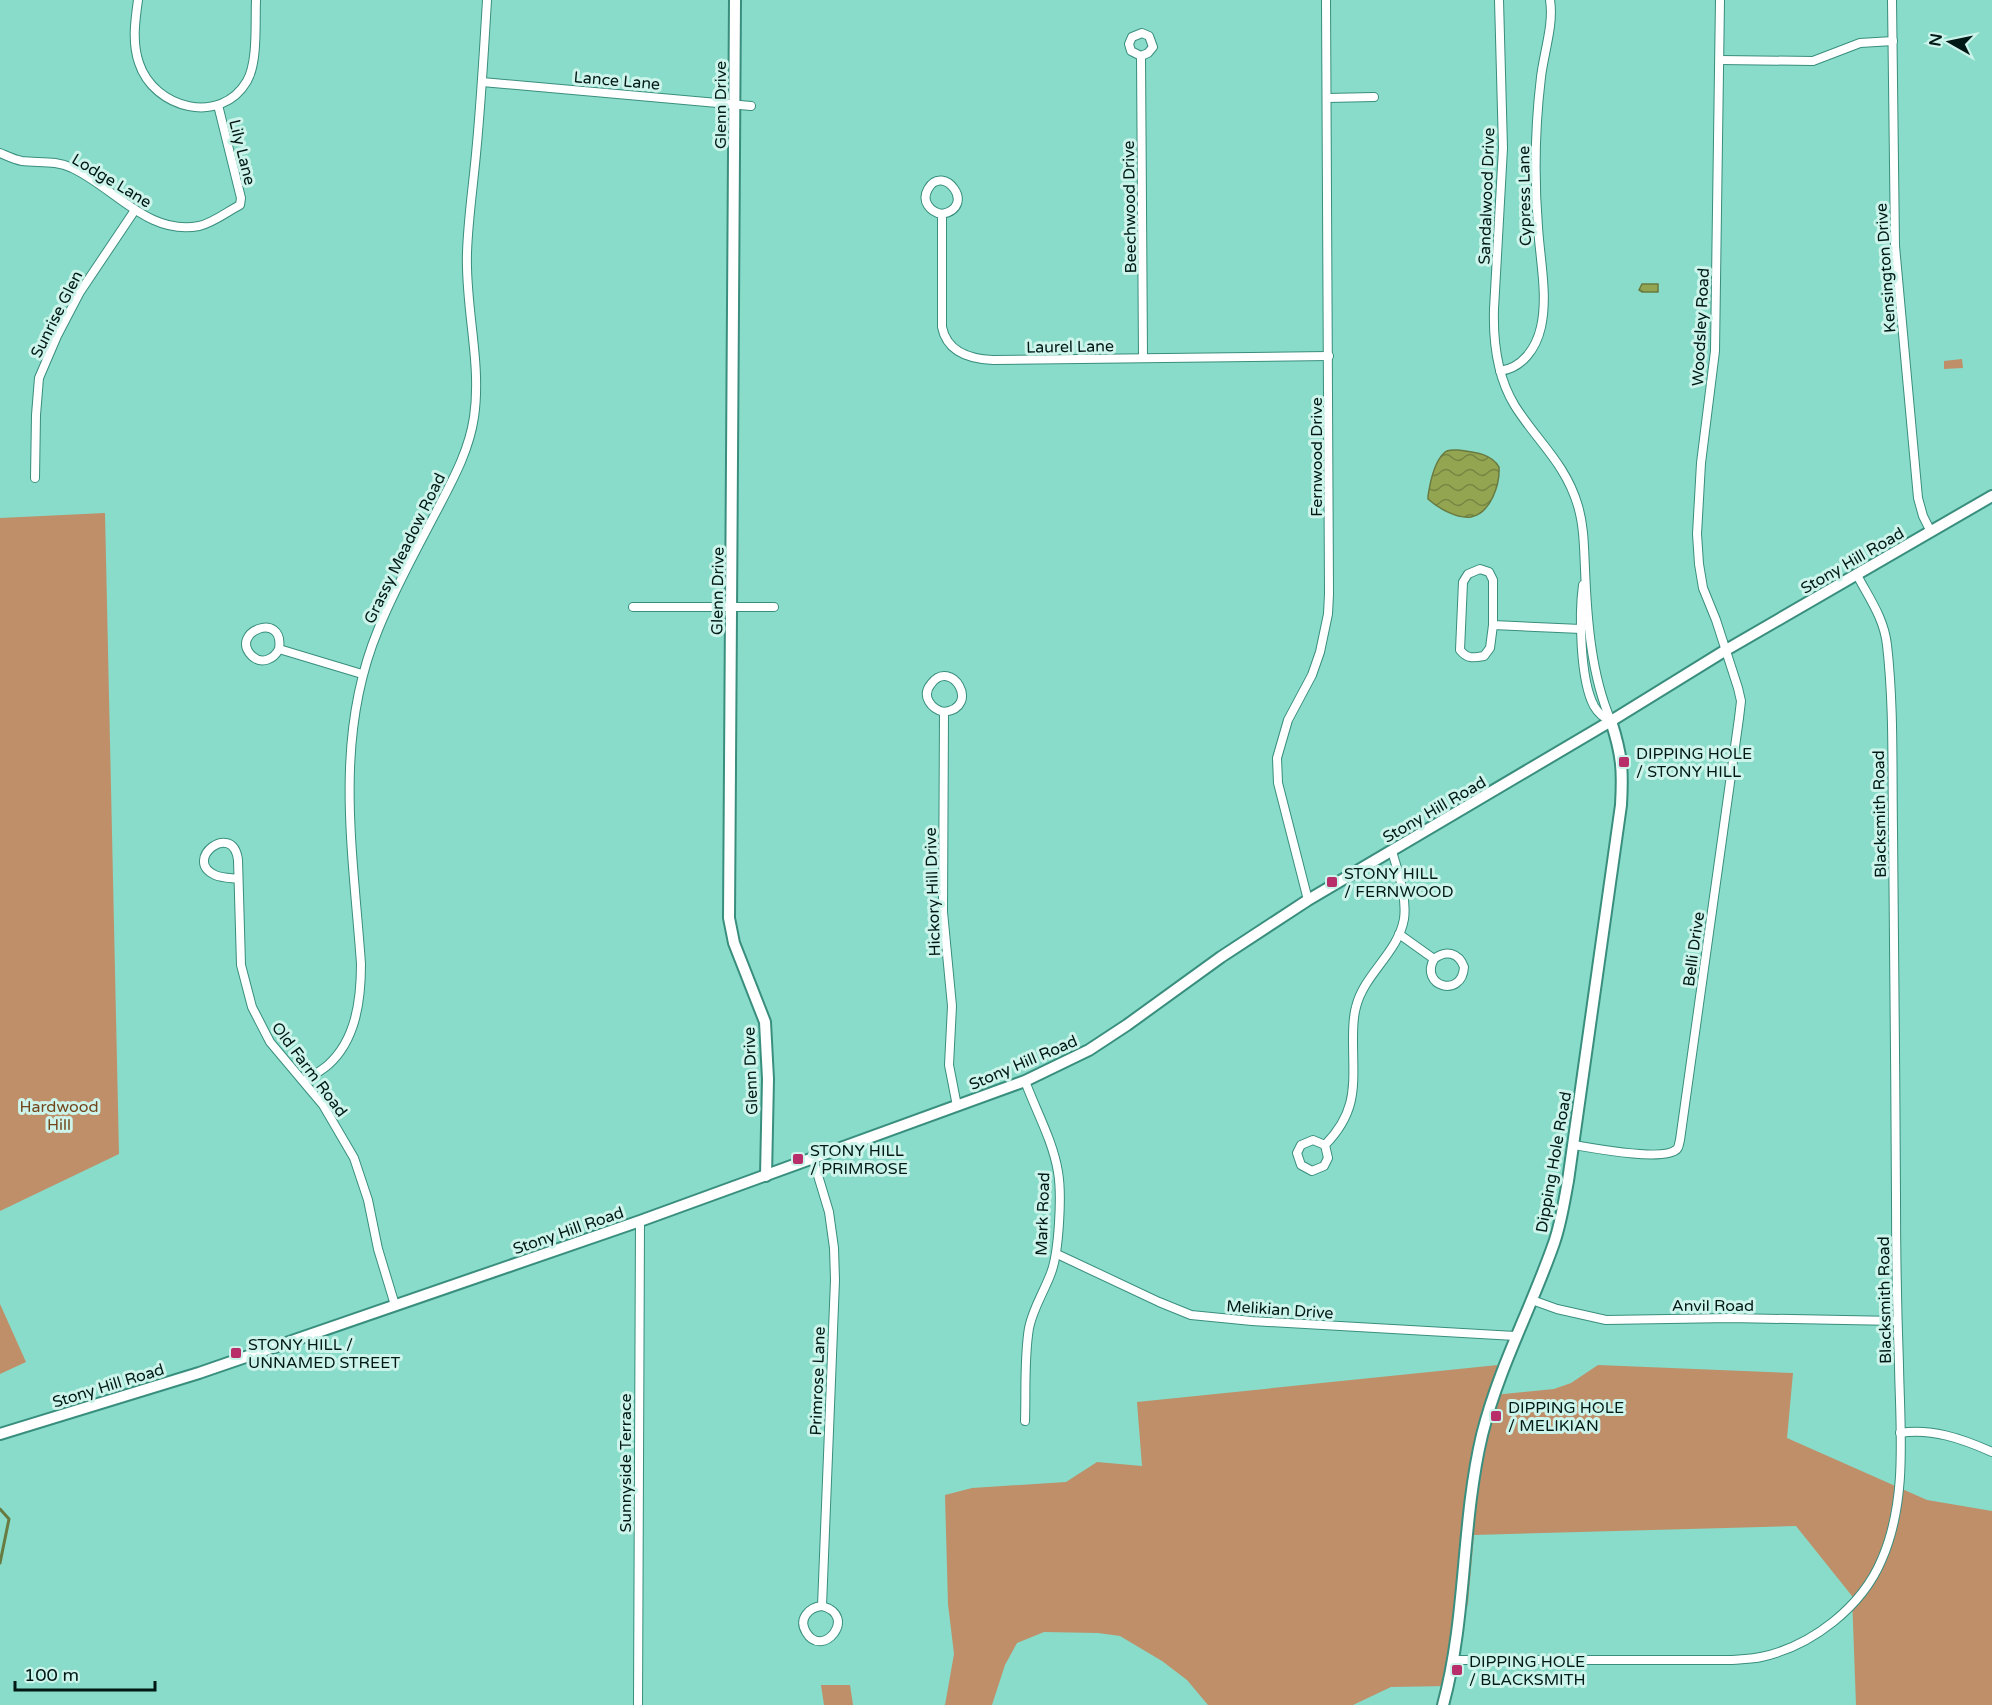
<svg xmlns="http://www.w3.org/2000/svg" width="1992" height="1705" font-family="'Varela Round',sans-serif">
	<defs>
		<pattern id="water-waves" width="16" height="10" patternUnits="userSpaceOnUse" patternTransform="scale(1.5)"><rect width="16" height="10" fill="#94a552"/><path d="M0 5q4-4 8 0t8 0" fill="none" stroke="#768643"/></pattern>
	</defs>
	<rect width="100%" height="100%" fill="#88dcc9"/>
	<g fill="#bf8f69">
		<polygon points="1962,359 1963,368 1944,369 1944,361"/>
		<polygon points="105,513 119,1154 0,1211 0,518"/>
		<polygon points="0,1304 26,1362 0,1374"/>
		<polygon points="1498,1365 1494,1395 1554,1389 1571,1383 1598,1365 1793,1373 1787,1438 1927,1500 1992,1511 1992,1705 1856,1705 1852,1596 1796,1526 1474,1535 1468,1603 1448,1686 1391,1687 1353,1705 1208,1705 1187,1680 1162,1661 1120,1636 1098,1633 1044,1632 1017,1643 1005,1665 992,1705 945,1705 954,1654 948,1604 945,1495 972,1488 1066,1482 1097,1462 1142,1466 1137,1402"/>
		<polygon points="821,1685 850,1685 853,1705 824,1705"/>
	</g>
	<g fill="url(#water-waves)" stroke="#687b40" stroke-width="1.5">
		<polygon points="1642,284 1658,284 1658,292 1642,292 1639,290"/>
		<path d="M1458,450C1473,452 1491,453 1499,467C1500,484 1491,513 1471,517C1457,519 1438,508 1428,499V496C1430,483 1434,462 1444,453C1447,449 1453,450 1458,450Z"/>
	</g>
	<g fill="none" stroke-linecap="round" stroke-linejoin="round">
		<polyline stroke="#687b40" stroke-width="3" points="0,1509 9,1519 0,1563"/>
		<g stroke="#398e7e" stroke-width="10">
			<g id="street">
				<path d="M138,0C135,21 132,43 139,63C154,109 221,126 247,81C258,62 255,23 256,0"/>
				<path d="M1499,0L1503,148L1494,309C1493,342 1497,377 1515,406C1537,441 1566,464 1578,506C1584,526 1584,548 1585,569C1587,619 1591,675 1611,721"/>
				<polyline points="1892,0 1895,246 1918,498 1923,516 1931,532"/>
				<polyline points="1141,56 1148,53 1153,47 1149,36 1142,33 1132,37 1129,44 1131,51 1141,56 1143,358"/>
				<polyline points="1720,60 1813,61 1860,43 1893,41"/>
				<polyline points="482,82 751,106"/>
				<polyline points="1327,98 1374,97"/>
				<path d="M0,153C7,156 15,160 22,161C39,163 56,160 72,168C114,187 148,236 199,226C213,223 228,211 240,205L241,198L218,105"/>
				<path d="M942,214C978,207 943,162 928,189C921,201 930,212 942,214V327C947,352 969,359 993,360L1329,356"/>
				<path d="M1500,371C1522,368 1536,349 1541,327C1548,295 1540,260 1538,227C1534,177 1535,127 1541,77C1544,52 1554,24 1550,0"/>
				<polyline points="35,478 36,415 39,378 57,336 80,292 135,210"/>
				<path d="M1583,585C1579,614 1580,680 1594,706C1598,713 1604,718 1611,721"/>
				<polyline points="633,607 774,607"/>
				<path d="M1493,625L1490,648L1484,656C1473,658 1467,659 1460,650L1463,582L1468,574L1480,569L1489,572L1493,580V625L1581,629"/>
				<path d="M279,649C274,659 262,665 252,656C228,632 285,610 279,649L362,674"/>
				<path d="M944,712C982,707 951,657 931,684C921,696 931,709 944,712L943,912L952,1006L949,1065L957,1106"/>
				<path d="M238,879C231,878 222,878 215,875C182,860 233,820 238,860L241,965L252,1007L270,1042L323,1105L354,1158L368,1200L378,1249L395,1305"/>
				<polyline points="1308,900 1278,783 1277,758 1288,720 1312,675 1320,652 1328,614 1329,594 1326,0"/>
				<path d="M1399,934L1434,959C1446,949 1459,953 1464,967C1462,999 1419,986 1434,959"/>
				<path d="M304,1081C312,1076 321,1071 328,1065C356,1040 361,1000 361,964C353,850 333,739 378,630C394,590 415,552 435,514C451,483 469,452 474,417C482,363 465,308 467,253C468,220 473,187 476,154C481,103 484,51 487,0"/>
				<path d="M1025,1081C1036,1111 1053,1141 1058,1172C1062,1195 1059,1252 1051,1273C1044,1292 1033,1308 1029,1328C1024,1358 1026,1391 1025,1421"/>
				<path d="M1325,1145L1328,1158L1324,1166L1312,1171L1301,1165L1297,1153L1301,1145L1313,1140L1325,1145C1359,1110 1353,1084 1353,1039C1353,1028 1353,1017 1356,1007C1364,974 1398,953 1404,919C1407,896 1398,873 1392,851"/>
				<path d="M1574,1145C1592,1148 1665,1162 1677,1149C1679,1147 1679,1143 1680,1140L1739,718L1741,701L1738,688L1716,620L1703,588L1699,564L1697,534L1701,463L1715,351L1720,0"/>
				<path d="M813,1159L829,1212L834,1248L835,1280L822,1606C809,1607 798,1619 806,1632C822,1660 859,1616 822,1606"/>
				<polyline points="1057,1254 1159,1302 1191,1315 1252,1321 1515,1336"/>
				<polyline points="1532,1300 1557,1309 1606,1320 1731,1318 1897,1321"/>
				<path d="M1900,1433C1932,1428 1963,1439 1992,1452"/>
				<path d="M1452,1660H1732C1741,1659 1752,1659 1761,1657C1812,1646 1862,1607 1882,1559C1908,1499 1900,1429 1899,1365C1897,1310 1896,1254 1896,1199C1895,1076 1895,953 1893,830C1892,769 1894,706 1887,645C1884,618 1869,598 1857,575"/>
				<polyline points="638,1705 640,1221"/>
			</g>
		</g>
		<g stroke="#398e7e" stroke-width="14">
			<g id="secondary">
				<polyline points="735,0 729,918 734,943 765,1022 768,1079 766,1176"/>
				<polyline points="0,1434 199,1373 640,1221 1025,1081 1089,1050 1127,1025 1221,957 1308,900 1611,721 1726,650 1992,496"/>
				<path d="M1443,1705C1467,1617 1461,1524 1482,1435C1499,1367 1531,1309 1554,1243C1561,1223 1564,1202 1568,1181L1621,805C1623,770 1622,755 1611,721"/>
			</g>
		</g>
		<use href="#street" stroke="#fff" stroke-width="8"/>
		<use href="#secondary" stroke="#fff" stroke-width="10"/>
	</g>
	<g fill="#b72e6b" stroke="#ccf4ea" stroke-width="2">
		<rect x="1618" y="756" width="12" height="12" rx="3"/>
		<rect x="1326" y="876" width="12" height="12" rx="3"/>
		<rect x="792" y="1153" width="12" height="12" rx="3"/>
		<rect x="230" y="1347" width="12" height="12" rx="3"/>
		<rect x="1490" y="1410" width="12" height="12" rx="3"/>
		<rect x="1451" y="1664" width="12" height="12" rx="3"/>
	</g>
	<g text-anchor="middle" stroke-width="6" stroke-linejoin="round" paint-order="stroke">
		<g font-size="16" fill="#011915" stroke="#ccf4ea">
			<text transform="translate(617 80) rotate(5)" y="6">Lance Lane</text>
			<text transform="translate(720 105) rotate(-90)" y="6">Glenn Drive</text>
			<text transform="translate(243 152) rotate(76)" y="6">Lily Lane</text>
			<text transform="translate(112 180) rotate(31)" y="6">Lodge Lane</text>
			<text transform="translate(1486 196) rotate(-88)" y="6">Sandalwood Drive</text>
			<text transform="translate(1524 196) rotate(-91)" y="6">Cypress Lane</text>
			<text transform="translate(1129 207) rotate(-91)" y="6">Beechwood Drive</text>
			<text transform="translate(1885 268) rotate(-94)" y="6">Kensington Drive</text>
			<text transform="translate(56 314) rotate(-63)" y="6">Sunrise Glen</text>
			<text transform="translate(1700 327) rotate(-87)" y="6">Woodsley Road</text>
			<text transform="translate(1070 346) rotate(-1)" y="6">Laurel Lane</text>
			<text transform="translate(1316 457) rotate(-90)" y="6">Fernwood Drive</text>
			<text transform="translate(404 548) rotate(-64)" y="6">Grassy Meadow Road</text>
			<text transform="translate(1852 560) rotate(-30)" y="6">Stony Hill Road</text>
			<text transform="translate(717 591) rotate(-89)" y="6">Glenn Drive</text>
			<text transform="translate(1434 809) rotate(-30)" y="6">Stony Hill Road</text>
			<text transform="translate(1879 814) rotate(-91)" y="6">Blacksmith Road</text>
			<text transform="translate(932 892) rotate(-92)" y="6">Hickory Hill Drive</text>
			<text transform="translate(1693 949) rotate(-82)" y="6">Belli Drive</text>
			<text transform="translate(1023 1062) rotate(-23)" y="6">Stony Hill Road</text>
			<text transform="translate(310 1069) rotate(53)" y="6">Old Farm Road</text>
			<text transform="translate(750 1071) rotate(-92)" y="6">Glenn Drive</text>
			<text transform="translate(1553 1162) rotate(-80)" y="6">Dipping Hole Road</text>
			<text transform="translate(1042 1214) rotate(-88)" y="6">Mark Road</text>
			<text transform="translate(568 1230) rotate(-19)" y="6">Stony Hill Road</text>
			<text transform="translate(1884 1300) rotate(-91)" y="6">Blacksmith Road</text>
			<text x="1713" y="1311">Anvil Road</text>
			<text transform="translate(1280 1309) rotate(4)" y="6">Melikian Drive</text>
			<text transform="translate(817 1381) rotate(-88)" y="6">Primrose Lane</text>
			<text transform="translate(108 1385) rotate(-17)" y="6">Stony Hill Road</text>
			<text transform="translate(625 1463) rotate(-90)" y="6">Sunnyside Terrace</text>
		</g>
		<g font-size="16" fill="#011915" stroke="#ccf4ea" text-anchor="start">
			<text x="1636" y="759">DIPPING HOLE<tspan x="1636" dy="18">/ STONY HILL</tspan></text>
			<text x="1344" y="879">STONY HILL<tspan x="1344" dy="18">/ FERNWOOD</tspan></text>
			<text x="810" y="1156">STONY HILL<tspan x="810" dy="18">/ PRIMROSE</tspan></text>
			<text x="248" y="1350">STONY HILL /<tspan x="248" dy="18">UNNAMED STREET</tspan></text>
			<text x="1508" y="1413">DIPPING HOLE<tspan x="1508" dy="18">/ MELIKIAN</tspan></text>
			<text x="1469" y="1667">DIPPING HOLE<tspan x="1469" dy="18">/ BLACKSMITH</tspan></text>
		</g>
		<g font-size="16" fill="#73451c" stroke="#ccf4ea">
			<text x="59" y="1112">Hardwood<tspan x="59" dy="18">Hill</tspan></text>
		</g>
	</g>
	<g transform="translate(1950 42) rotate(279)" stroke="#ccf4ea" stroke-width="4.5" paint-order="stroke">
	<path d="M0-4.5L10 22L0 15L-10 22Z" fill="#011915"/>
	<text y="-9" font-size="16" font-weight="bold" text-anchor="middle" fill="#011915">N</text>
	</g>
	<path d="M15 1681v9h140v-9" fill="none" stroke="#011915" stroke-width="3"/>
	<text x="24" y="1681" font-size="18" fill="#011915" stroke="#ccf4ea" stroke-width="4.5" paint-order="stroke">100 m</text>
</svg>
